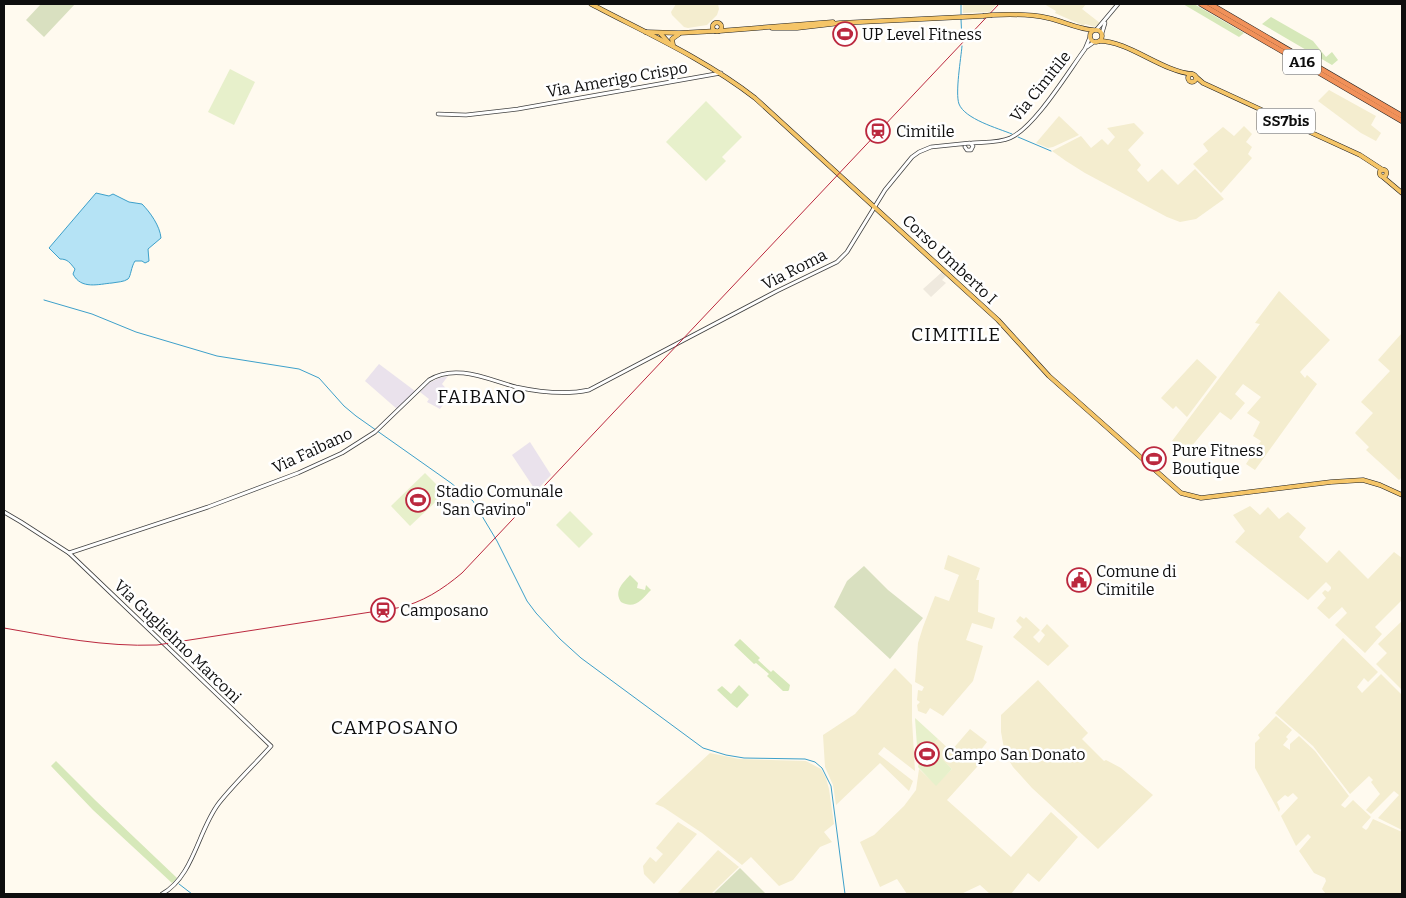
<svg xmlns="http://www.w3.org/2000/svg" width="1406" height="898" font-family="Bitter,serif">
	<rect width="100%" height="100%" fill="#fffaef"/>
	<g fill="#eae2ec">
		<polygon points="379,364 415,391 397,409 365,381"/>
		<polygon points="448,376 442,384 451,394 440,409 427,402 429,399 420,392 429,383 439,378"/>
		<polygon points="530,442 551,475 536,491 512,455"/>
	</g>
	<g fill="#f4edcf">
		<polygon points="676,4 718,4 719,9 717,15 707,25 688,28 684,27 672,15 671,12"/>
		<polygon points="963,4 997,4 990,12 963,13"/>
		<polygon points="1044,4 1086,4 1082,9 1100,23 1095,27 1085,24 1084,26 1055,13 1056,11"/>
		<polygon points="1329,90 1376,116 1371,125 1381,133 1376,141 1361,133 1318,101"/>
		<polygon points="1059,116 1079,135 1053,147 1048,148 1036,143"/>
		<polygon points="1134,123 1144,133 1128,150 1141,165 1137,170 1148,182 1162,169 1178,185 1195,169 1224,199 1196,219 1180,222 1167,217 1085,173 1066,161 1052,151 1081,136 1091,148 1102,139 1108,145 1115,137 1107,128"/>
		<polygon points="1244,126 1252,134 1246,142 1252,147 1248,154 1252,158 1221,193 1193,164 1208,151 1203,144 1223,127 1234,136"/>
		<polygon points="1279,291 1330,340 1300,372 1305,378 1307,375 1317,384 1255,470 1246,464 1261,441 1253,436 1260,422 1247,413 1261,397 1243,384 1235,394 1245,403 1231,420 1220,412 1186,453 1172,441 1260,324 1255,323"/>
		<polygon points="1402,333 1402,477 1399,480 1366,450 1369,447 1355,433 1373,413 1361,402 1390,371 1378,360"/>
		<polygon points="1197,359 1217,377 1187,417 1176,406 1173,409 1161,398"/>
		<polygon points="1250,506 1260,515 1268,507 1279,519 1288,512 1306,528 1299,537 1327,563 1339,550 1368,579 1394,552 1402,558 1402,600 1375,627 1382,634 1365,653 1335,625 1347,613 1342,607 1329,619 1317,608 1326,598 1322,593 1325,590 1328,592 1331,589 1331,587 1326,582 1308,600 1235,542 1245,531 1233,515"/>
		<polygon points="948,555 980,568 976,580 979,580 978,612 995,618 992,629 972,623 966,640 983,646 973,681 943,716 930,708 926,714 918,711 917,705 920,702 917,700 918,690 922,691 924,687 915,682 918,643 923,627 935,596 949,601 959,575 944,569"/>
		<polygon points="1020,616 1024,619 1026,617 1040,630 1033,637 1039,643 1045,635 1041,631 1047,624 1069,646 1048,666 1013,637 1022,627 1016,621"/>
		<polygon points="1402,621 1402,690 1376,664 1387,653 1378,644"/>
		<polygon points="1343,638 1378,672 1368,682 1364,678 1357,687 1362,693 1381,674 1402,695 1402,830 1378,818 1399,795 1394,791 1371,814 1366,810 1380,794 1371,782 1373,780 1369,776 1350,794 1313,746 1275,713"/>
		<polygon points="895,668 912,685 912,720 915,771 884,747 878,754 913,781 909,791 880,763 836,805 833,785 825,767 823,735 855,714"/>
		<polygon points="1038,680 1088,733 1082,739 1104,761 1106,760 1121,768 1153,795 1098,849 1032,788 1013,767 1005,754 1001,732 1001,715"/>
		<polygon points="1276,716 1292,730 1286,737 1288,739 1283,745 1290,750 1290,744 1299,736 1315,751 1349,796 1341,805 1345,808 1353,800 1371,817 1362,827 1363,828 1366,830 1368,828 1373,819 1402,832 1402,894 1326,894 1322,889 1326,881 1325,878 1314,873 1299,851 1311,837 1308,834 1296,846 1281,816 1298,798 1293,793 1288,797 1285,795 1277,802 1280,809 1279,812 1255,768 1255,743 1260,738 1258,735"/>
		<polygon points="970,729 987,742 980,751 986,757 947,800 1011,857 1051,812 1078,837 1039,882 1028,873 1011,894 990,894 980,885 961,894 907,894 897,879 880,887 860,842 874,835 904,806 916,790 919,769 936,785 952,769 929,747 938,739 951,751"/>
		<polygon points="710,753 739,759 806,761 821,769 826,778 829,789 834,824 824,832 832,842 820,847 793,880 779,886 751,857 742,865 702,833 663,807 655,804"/>
		<polygon points="678,822 697,834 654,884 644,874 643,866 650,857 656,862 663,854 656,848"/>
		<polygon points="718,850 739,867 711,894 677,894"/>
	</g>
	<g fill="#d6e8b9">
		<polygon points="1183,4 1194,4 1244,33 1239,37"/>
		<polygon points="1271,17 1313,41 1326,57 1332,52 1338,60 1332,65 1262,24"/>
		<path d="M630,575L638,583L637,588L645,590L646,585L651,590C642,599 635,610 621,602C614,591 622,584 630,575Z"/>
		<polygon points="740,639 760,658 758,660 771,672 773,670 790,685 789,690 788,691 783,691 767,676 769,674 756,663 754,664 734,645"/>
		<polygon points="739,685 749,695 737,708 733,705 744,694 733,705 717,690 722,686 731,694"/>
		<polygon points="56,761 95,800 177,878 172,883 93,810 51,766"/>
	</g>
	<g fill="#d9e0c0">
		<polygon points="41,4 75,4 44,37 26,20"/>
		<polygon points="864,566 888,590 923,618 890,659 834,607 847,581"/>
		<polygon points="740,868 766,894 713,894"/>
	</g>
	<g fill="#e7f0cb">
		<polygon points="230,69 255,82 234,125 208,112"/>
		<polygon points="706,101 742,137 722,157 726,161 706,181 666,142"/>
		<polygon points="425,473 445,493 410,526 391,506"/>
		<polygon points="570,511 593,534 579,548 556,525"/>
		<polygon points="915,718 938,739 930,747 952,769 936,786 918,767 919,762 918,760"/>
	</g>
	<polygon fill="#efe9de" points="942,272 946,276 942,280 946,283 931,297 923,289"/>
	<path fill="#b5e3f5" stroke="#3da0ca" d="M96,193L109,196L113,194L129,202L142,204C150,212 160,226 161,238L148,249L149,261L145,263L142,261H135C131,267 131,276 128,279C124,282 117,282 112,283C99,284 81,290 73,274L75,269C70,263 68,259 60,259L49,248Z"/>
	<g fill="none" stroke-linecap="round" stroke-linejoin="round">
		<g stroke="#3da0ca" stroke-width="1">
			<polyline points="961,4 961,14"/>
			<polyline points="961,19 962,41"/>
			<path d="M962,46C961,58 955,93 959,104C965,119 997,128 1012,134"/>
			<polyline points="1018,137 1051,151"/>
			<polyline points="44,300 92,314 136,332 217,356 299,369 319,378 344,406 356,416 451,483 473,501 497,541 527,601 536,613 560,639 581,658 703,748 726,755 744,758 805,759 815,762 822,768 831,786 845,894"/>
			<polyline points="179,884 192,894"/>
		</g>
		<g stroke="#414141" stroke-width="4.5">
			<g id="minor">
				<polyline points="1097,29 1118,4"/>
				<polyline points="1102,33 1105,23"/>
				<polyline points="1087,47 1094,42"/>
				<polyline points="438,114 466,115 518,109 721,73"/>
				<path d="M972,143C984,142 999,143 1010,138C1035,127 1068,72 1085,49L1090,37"/>
				<path d="M4,512L21,522L69,553L271,746C254,765 235,783 219,803C198,830 194,876 162,894"/>
				<path d="M69,553L208,507L298,473L342,453L375,432L429,380C456,363 489,380 516,387C539,392 566,395 589,390L777,291L837,262L847,252L885,190L912,157L919,152L931,147L970,143L973,146L971,150H967L965,147"/>
			</g>
		</g>
		<g stroke="#1f1f1f" stroke-width="5">
			<g id="major">
				<path d="M591,4C646,33 705,59 755,98L998,320L1049,376L1181,493L1201,498L1331,482L1363,480L1380,485L1402,495"/>
				<path d="M992,15C1011,14 1030,14 1048,18C1063,21 1077,29 1093,30"/>
				<circle cx="717" cy="27" r="4.5"/>
				<polyline points="772,28 797,28 840,23 983,16"/>
				<circle cx="1096" cy="36" r="6"/>
				<polyline points="719,31 833,22"/>
				<polyline points="646,32 679,33 716,31"/>
				<polyline points="660,33 670,44"/>
				<path d="M1099,41C1129,41 1161,71 1192,74"/>
				<polyline points="673,45 672,39 679,34"/>
				<circle cx="1192" cy="78" r="4"/>
				<polyline points="1195,76 1203,83 1360,155 1383,170"/>
				<circle cx="1383" cy="173" r="3.5"/>
				<polyline points="1383,177 1402,193"/>
			</g>
		</g>
		<g stroke="#1f1f1f" stroke-width="5.5">
			<g id="highway">
				<polyline points="1201,4 1402,121"/>
				<polyline points="1210,4 1402,116"/>
			</g>
		</g>
		<use href="#minor" stroke="#fff" stroke-width="3"/>
		<use href="#major" stroke="#f5c568" stroke-width="4"/>
		<use href="#highway" stroke="#f1915a" stroke-width="4.5"/>
		<path stroke="#bb283e" stroke-width="1" d="M4,628C56,637 104,647 157,645L397,608C422,603 443,589 462,573L999,4"/>
		<g stroke="#1f1f1f" stroke-width="5" stroke-linecap="butt">
			<polyline id="major-bridge" points="983,16 992,15"/>
		</g>
		<use href="#major-bridge" stroke="#f5c568" stroke-width="4"/>
	</g>
	<defs>
		<g id="stadium-ring" transform="scale(1.25)"><circle r="9.5" fill="#fff" stroke="#bb283e" stroke-width="1.5"/><path d="M0-5a6.5 5 0 1 0 0 10a6.5 5 0 1 0 0-10ZM-3.5-1.8h7v3.6h-7Z" fill="#bb283e"/></g>
		<g id="station-ring" transform="scale(1.25)"><circle r="9.5" fill="#fff" stroke="#bb283e" stroke-width="1.5"/><path d="M-3-6H3Q5-6 5-4V2Q5 4 3 4L4.5 6H3L1.5 4h-3L-3 6H-4.5L-3 4Q-5 4-5 2V-4Q-5-6-3-6ZM-3.5-4v3h7v-3ZM-3.5 1v1.5H-2V1ZM2 1v1.5H3.5V1Z" fill="#bb283e"/></g>
		<g id="civic-ring" transform="scale(1.25)"><circle r="9.5" fill="#fff" stroke="#bb283e" stroke-width="1.5"/><path d="M-.6-6.5H3V-4.5H.6V-3L4-1V1h2V6H-6V1h2V-1L-.6-3ZM-1.2 2.5V6h2.4V2.5Z" fill="#bb283e"/></g>
	</defs>
	<g fill-rule="evenodd">
		<use href="#stadium-ring" x="845" y="34"/>
		<use href="#station-ring" x="878" y="131"/>
		<use href="#stadium-ring" x="1154" y="459"/>
		<use href="#stadium-ring" x="418" y="500"/>
		<use href="#civic-ring" x="1079" y="580"/>
		<use href="#station-ring" x="383" y="610"/>
		<use href="#stadium-ring" x="927" y="754"/>
	</g>
	<g text-anchor="middle" stroke-width="5" stroke-linejoin="round" paint-order="stroke">
		<g fill="#fff" stroke="#565656" stroke-width="1">
			<rect x="1283" y="49.5" width="38" height="25" rx="4"/>
			<rect x="1257" y="108.5" width="58" height="25" rx="4"/>
		</g>
		<g font-size="15" font-weight="bold" fill="#0e0e0e">
			<text x="1302" y="67">A16</text>
			<text x="1286" y="126">SS7bis</text>
		</g>
		<g font-size="16" fill="#0e0e0e" stroke="#fff" text-anchor="start">
			<text x="862" y="40">UP Level Fitness</text>
			<text x="896" y="137">Cimitile</text>
			<text x="1172" y="456">Pure Fitness<tspan x="1172" dy="18">Boutique</tspan></text>
			<text x="436" y="497">Stadio Comunale<tspan x="436" dy="18">"San Gavino"</tspan></text>
			<text x="1096" y="577">Comune di<tspan x="1096" dy="18">Cimitile</tspan></text>
			<text x="400" y="616">Camposano</text>
			<text x="944" y="760">Campo San Donato</text>
		</g>
		<g font-size="16" fill="#0e0e0e" stroke="#fff">
			<text transform="translate(617 79) rotate(-10)" y="6">Via Amerigo Crispo</text>
			<text transform="translate(1040 86) rotate(-51)" y="6">Via Cimitile</text>
			<text transform="translate(950 259) rotate(43)" y="6">Corso Umberto I</text>
			<text transform="translate(794 269) rotate(-27)" y="6">Via Roma</text>
			<text transform="translate(312 450) rotate(-25)" y="6">Via Faibano</text>
			<text transform="translate(178 641) rotate(44)" y="6">Via Guglielmo Marconi</text>
		</g>
		<g font-size="19" letter-spacing="1" fill="#0e0e0e" stroke="#fff">
			<text x="956" y="341">CIMITILE</text>
			<text x="482" y="403">FAIBANO</text>
			<text x="395" y="734">CAMPOSANO</text>
		</g>
	</g>
	<rect width="1406" height="898" fill="none" stroke="#0e0e0e" stroke-width="10"/>
</svg>
